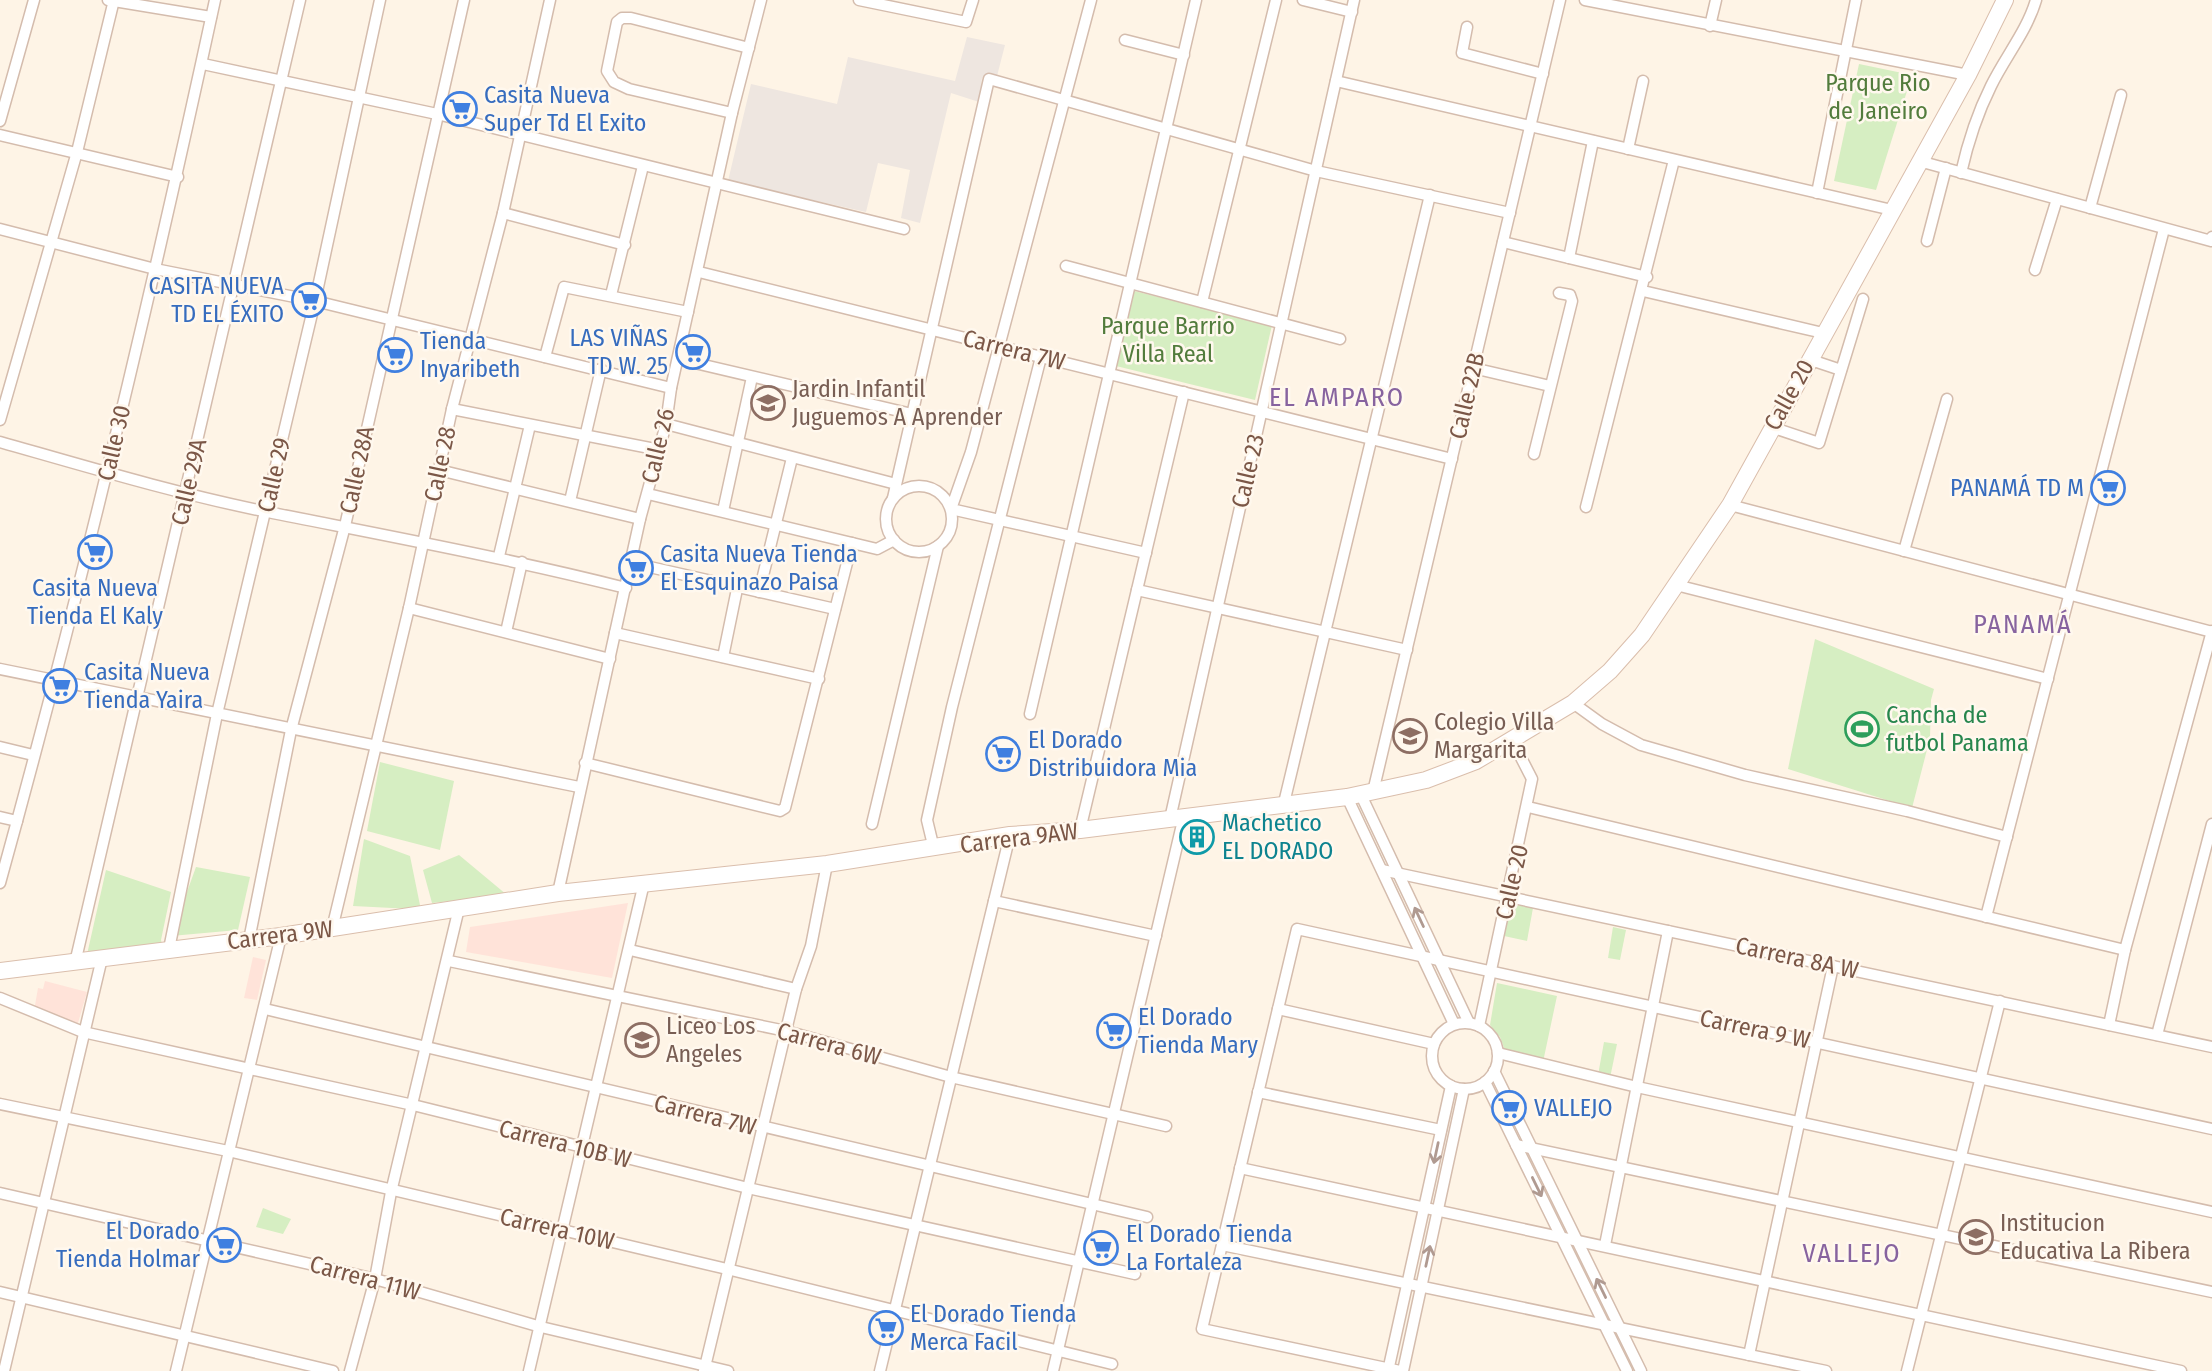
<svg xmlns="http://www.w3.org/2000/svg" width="2212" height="1371" font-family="'Fira Sans Condensed',sans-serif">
	<rect width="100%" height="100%" fill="#fef4e6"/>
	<g fill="#ffe3d9">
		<polygon points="628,903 612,978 466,952 470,927"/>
		<polygon points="253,957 266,960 257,1000 244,998"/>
		<polygon points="45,981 87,992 78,1023 34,1011 38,988 43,989"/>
	</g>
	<polygon fill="#eee6e0" points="967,37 1005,45 997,76 988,73 982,78 979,102 951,93 920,223 901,218 910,170 878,163 866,212 728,181 751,84 837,104 848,57 955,81"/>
	<g fill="#d6eec2">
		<polygon points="1859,64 1912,75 1876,190 1834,181"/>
		<polygon points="1134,291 1272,325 1255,400 1116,366"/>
		<polygon points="1815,639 1934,689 1931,700 1930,738 1912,808 1788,769"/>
		<polygon points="380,762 454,781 440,850 367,831"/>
		<polygon points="364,839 410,856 422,915 412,909 353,906"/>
		<polygon points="459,855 507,895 432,903 423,870"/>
		<polygon points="196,867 250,877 238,930 171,936"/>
		<polygon points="106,870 171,892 161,940 163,949 86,959"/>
		<polygon points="1511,904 1533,908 1527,941 1504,936"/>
		<polygon points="1613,927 1626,930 1620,960 1608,958"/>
		<polygon points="1497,983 1557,996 1543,1062 1506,1053 1500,1037 1490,1025"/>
		<polygon points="1604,1042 1617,1044 1610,1078 1598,1075"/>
		<polygon points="263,1208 291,1219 283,1234 256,1227"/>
	</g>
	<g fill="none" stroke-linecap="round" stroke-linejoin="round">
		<g stroke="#d4bcad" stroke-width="13">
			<g id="street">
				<polyline points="108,0 211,17"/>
				<polyline points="859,0 966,22 973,0"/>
				<polyline points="1091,0 971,452 951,509 1146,553"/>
				<polyline points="1303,0 1352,12"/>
				<polyline points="1585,0 1968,75"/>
				<polyline points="1710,26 1716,0"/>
				<polyline points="1467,27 1462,53 1543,74"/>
				<polyline points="1125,40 1184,55"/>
				<polyline points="203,64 437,114 904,229"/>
				<polyline points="1336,81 1892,210"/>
				<polyline points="732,113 629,89 614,82 607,71 617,22 622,18 631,18 749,48"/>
				<polyline points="0,121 34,0"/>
				<polyline points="0,135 178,177"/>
				<polyline points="1628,149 1643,81"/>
				<polyline points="1919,161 2211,241 2212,237"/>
				<path d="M1961,173C1968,142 1977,114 1991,86C2005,57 2027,31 2036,0"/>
				<polyline points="1817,193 1856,0"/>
				<polyline points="2090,208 2121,95"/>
				<polyline points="503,213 625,245"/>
				<polyline points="0,229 155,269 315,301 671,388"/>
				<polyline points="1927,241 1946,168"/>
				<polyline points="1503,242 1647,277"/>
				<polyline points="1569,258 1593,141"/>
				<polyline points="1066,266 1340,339"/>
				<polyline points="2035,270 2057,199"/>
				<polyline points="699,272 1452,459"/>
				<polyline points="1643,291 1823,333"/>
				<polyline points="611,295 643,166"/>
				<polyline points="1202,302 1276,0"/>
				<polyline points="545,357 564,287 688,312"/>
				<polyline points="678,359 912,414"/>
				<polyline points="1808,359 1841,370"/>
				<polyline points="1473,368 1550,386"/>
				<polyline points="452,409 660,450"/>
				<polyline points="0,420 77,152 114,0"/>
				<polyline points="666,424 896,484"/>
				<polyline points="1771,427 1819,443 1863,299"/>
				<path d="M0,442C88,467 178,494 268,512C388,536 507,558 626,588"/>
				<polyline points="1534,454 1572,301 1570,295 1559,293"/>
				<polyline points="439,470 640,519"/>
				<circle cx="919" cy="519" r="33"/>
				<polyline points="648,494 877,549 894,540"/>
				<polyline points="893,498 989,79 1316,171 1510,213"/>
				<polyline points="570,501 601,369"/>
				<polyline points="1730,505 2212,632"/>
				<polyline points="1586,507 1674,160"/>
				<polyline points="723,511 752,377"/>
				<polyline points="1904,551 1947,399"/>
				<polyline points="499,556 530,425"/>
				<polyline points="632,563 835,609"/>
				<polyline points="1676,585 2048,679"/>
				<polyline points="1137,590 1407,650"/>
				<polyline points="759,592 792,458"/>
				<polyline points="409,608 610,659"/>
				<polyline points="506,632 522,562"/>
				<polyline points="615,633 819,679"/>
				<polyline points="723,657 737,589"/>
				<polyline points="0,669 579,787"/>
				<polyline points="1573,703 1602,724 1641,745 1745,775 1907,811 2007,837"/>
				<polyline points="1030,714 1196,0"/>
				<polyline points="0,747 33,755"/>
				<polyline points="585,763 780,811 785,808 852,543"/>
				<polyline points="1373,792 1560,0"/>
				<polyline points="1361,795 1469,1023"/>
				<polyline points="1347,797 1454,1024"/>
				<polyline points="1284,803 1430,195"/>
				<polyline points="1528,807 2125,950"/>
				<polyline points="0,817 17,821"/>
				<polyline points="1170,819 1354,0"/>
				<polyline points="872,824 938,546"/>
				<polyline points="1080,830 1184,392"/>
				<polyline points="934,849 927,820 952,707 1041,357"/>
				<polyline points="1382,870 2212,1047"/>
				<path d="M0,883C81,591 151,296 215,0"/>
				<polyline points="558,893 640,519 666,424 671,388 732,113 761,0"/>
				<polyline points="994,901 1156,936"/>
				<polyline points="1986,917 2164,229"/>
				<polyline points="332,929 409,608 452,409 503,213 550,0"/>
				<polyline points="249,940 291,730 345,526 464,0"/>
				<polyline points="169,949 217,714 315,301 380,0"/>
				<polyline points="630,950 796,989"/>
				<polyline points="449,961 786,1031 951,1077 1166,1126"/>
				<polyline points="75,963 300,0"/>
				<polyline points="0,998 83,1032 413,1105 748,1188 1135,1274"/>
				<polyline points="265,1009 1147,1217"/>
				<polyline points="1278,1009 1434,1044"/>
				<circle cx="1465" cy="1056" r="33"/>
				<polyline points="2109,1025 2125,950 2212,631"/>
				<polyline points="1479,1026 1532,779 1512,740"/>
				<polyline points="2157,1035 2212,824"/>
				<polyline points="1498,1053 1637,1087 2212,1212"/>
				<polyline points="1494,1071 1641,1371"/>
				<polyline points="1485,1082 1627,1371"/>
				<polyline points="1258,1092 1441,1130"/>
				<polyline points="0,1104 228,1151 727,1269 1112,1364"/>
				<polyline points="1516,1145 2212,1292"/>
				<polyline points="1240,1168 2181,1371"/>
				<polyline points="0,1193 375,1279 541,1327 728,1371"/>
				<polyline points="1222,1245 1826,1371"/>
				<polyline points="1605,1245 1668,931"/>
				<polyline points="0,1292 333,1371"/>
				<polyline points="1749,1355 1833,966"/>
				<polyline points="4,1371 102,958"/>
				<polyline points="176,1371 281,936"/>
				<polyline points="350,1371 375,1279 391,1192 459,908"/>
				<polyline points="529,1371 644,883"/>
				<polyline points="704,1371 796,989 811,946 827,864"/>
				<polyline points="880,1371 1010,835"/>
				<polyline points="1053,1371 1184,816"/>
				<polyline points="1388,1371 1451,1086"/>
				<polyline points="1400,1371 1202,1329 1297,929 2212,1129"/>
				<polyline points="1403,1371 1464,1089"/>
				<polyline points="1907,1371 2000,1001"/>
			</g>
		</g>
		<g stroke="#dabeac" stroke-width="18">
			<polyline id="secondary" points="0,971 281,936 558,893 827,864 1010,835 1080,830 1347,797 1426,780 1476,761 1573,703 1610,671 1642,635 1730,505 1968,75 2005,0"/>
		</g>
		<use href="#street" stroke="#fff" stroke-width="10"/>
		<use href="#secondary" stroke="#fff" stroke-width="16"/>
	</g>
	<defs><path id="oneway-shaft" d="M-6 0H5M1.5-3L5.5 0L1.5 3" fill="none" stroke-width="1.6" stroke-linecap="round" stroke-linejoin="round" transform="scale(1.75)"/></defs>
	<g stroke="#b09a91">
		<use href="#oneway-shaft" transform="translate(1419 917) rotate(-115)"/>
		<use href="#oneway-shaft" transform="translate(1436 1153) rotate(102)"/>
		<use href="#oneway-shaft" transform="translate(1537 1187) rotate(64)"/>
		<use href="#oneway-shaft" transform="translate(1428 1256) rotate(-78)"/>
		<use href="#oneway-shaft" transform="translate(1601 1288) rotate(-116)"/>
	</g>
	<defs>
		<g id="supermarket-ring" transform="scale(1.75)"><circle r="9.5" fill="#fff8ee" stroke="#3f7fe0" stroke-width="1.5"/><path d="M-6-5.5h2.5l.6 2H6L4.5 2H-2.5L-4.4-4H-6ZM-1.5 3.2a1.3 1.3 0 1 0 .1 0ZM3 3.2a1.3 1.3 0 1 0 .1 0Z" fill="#3f7fe0"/></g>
		<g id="school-ring" transform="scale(1.75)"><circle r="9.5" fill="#fff8ee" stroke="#8d6e63" stroke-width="1.5"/><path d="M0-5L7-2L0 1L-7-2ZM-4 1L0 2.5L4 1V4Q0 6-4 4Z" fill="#8d6e63"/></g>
		<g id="stadium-ring" transform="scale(1.75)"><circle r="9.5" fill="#fff8ee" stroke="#2e9e5b" stroke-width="1.5"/><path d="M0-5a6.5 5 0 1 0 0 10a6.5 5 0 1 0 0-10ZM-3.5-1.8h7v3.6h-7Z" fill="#2e9e5b"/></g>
		<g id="building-ring" transform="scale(1.75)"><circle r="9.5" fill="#fff8ee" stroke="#0f9aa8" stroke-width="1.5"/><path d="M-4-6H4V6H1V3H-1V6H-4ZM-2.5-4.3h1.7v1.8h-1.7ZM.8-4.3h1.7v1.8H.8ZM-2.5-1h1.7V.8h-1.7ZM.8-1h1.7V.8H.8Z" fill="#0f9aa8"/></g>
	</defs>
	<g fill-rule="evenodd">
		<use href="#supermarket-ring" x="460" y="109"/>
		<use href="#supermarket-ring" x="309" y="300"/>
		<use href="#supermarket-ring" x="693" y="352"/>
		<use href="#supermarket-ring" x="395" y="355"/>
		<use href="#school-ring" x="768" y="403"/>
		<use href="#supermarket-ring" x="2108" y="488"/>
		<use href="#supermarket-ring" x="95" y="552"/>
		<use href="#supermarket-ring" x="636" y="568"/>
		<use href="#supermarket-ring" x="60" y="686"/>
		<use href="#stadium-ring" x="1862" y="729"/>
		<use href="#school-ring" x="1410" y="736"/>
		<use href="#supermarket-ring" x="1003" y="754"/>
		<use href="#building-ring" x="1197" y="837"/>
		<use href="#supermarket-ring" x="1114" y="1031"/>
		<use href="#school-ring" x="642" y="1040"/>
		<use href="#supermarket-ring" x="1509" y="1108"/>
		<use href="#school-ring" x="1976" y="1237"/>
		<use href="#supermarket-ring" x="224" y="1245"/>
		<use href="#supermarket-ring" x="1101" y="1248"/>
		<use href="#supermarket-ring" x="886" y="1328"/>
	</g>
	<g text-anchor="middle" stroke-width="5" stroke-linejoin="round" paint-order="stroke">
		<g font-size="24" fill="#527c3c" stroke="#fff8ee">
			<text x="1878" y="91">Parque Rio<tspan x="1878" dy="28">de Janeiro</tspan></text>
			<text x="1168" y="334">Parque Barrio<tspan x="1168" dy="28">Villa Real</tspan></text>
		</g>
		<g font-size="24" fill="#366cbe" stroke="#fff8ee" text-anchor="start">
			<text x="484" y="103">Casita Nueva<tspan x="484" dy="28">Super Td El Exito</tspan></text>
			<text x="284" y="294" text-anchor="end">CASITA NUEVA<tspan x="284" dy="28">TD EL ÉXITO</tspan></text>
			<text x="668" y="346" text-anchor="end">LAS VIÑAS<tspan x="668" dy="28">TD W. 25</tspan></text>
			<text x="420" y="349">Tienda<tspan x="420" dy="28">Inyaribeth</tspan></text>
			<text x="2084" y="496" text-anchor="end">PANAMÁ TD M</text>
			<text x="660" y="562">Casita Nueva Tienda<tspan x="660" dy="28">El Esquinazo Paisa</tspan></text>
			<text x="95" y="596" text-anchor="middle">Casita Nueva<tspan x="95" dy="28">Tienda El Kaly</tspan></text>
			<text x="84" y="680">Casita Nueva<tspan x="84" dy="28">Tienda Yaira</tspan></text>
			<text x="1028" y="748">El Dorado<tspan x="1028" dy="28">Distribuidora Mia</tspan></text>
			<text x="1138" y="1025">El Dorado<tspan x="1138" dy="28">Tienda Mary</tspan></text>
			<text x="1534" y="1116">VALLEJO</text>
			<text x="200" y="1239" text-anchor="end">El Dorado<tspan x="200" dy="28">Tienda Holmar</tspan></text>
			<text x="1126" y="1242">El Dorado Tienda<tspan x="1126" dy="28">La Fortaleza</tspan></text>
			<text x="910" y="1322">El Dorado Tienda<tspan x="910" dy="28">Merca Facil</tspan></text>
		</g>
		<g font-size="24" fill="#7b5747" stroke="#fff8ee">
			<text transform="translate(1014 350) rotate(14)" y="8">Carrera 7W</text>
			<text transform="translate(1789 395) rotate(-61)" y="8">Calle 20</text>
			<text transform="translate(1467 396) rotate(-77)" y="8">Calle 22B</text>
			<text transform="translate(114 443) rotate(-77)" y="8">Calle 30</text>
			<text transform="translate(658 446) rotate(-77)" y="8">Calle 26</text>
			<text transform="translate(440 464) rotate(-78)" y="8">Calle 28</text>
			<text transform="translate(357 470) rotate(-78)" y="8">Calle 28A</text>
			<text transform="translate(1248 471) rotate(-77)" y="8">Calle 23</text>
			<text transform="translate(274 475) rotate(-77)" y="8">Calle 29</text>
			<text transform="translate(189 482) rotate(-77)" y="8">Calle 29A</text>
			<text transform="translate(1019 838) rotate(-7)" y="8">Carrera 9AW</text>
			<text transform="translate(1512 882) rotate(-77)" y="8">Calle 20</text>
			<text transform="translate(280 935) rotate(-7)" y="8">Carrera 9W</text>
			<text transform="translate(1797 958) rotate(12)" y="8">Carrera 8A W</text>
			<text transform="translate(1755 1029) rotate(12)" y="8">Carrera 9 W</text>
			<text transform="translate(829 1044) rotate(15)" y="8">Carrera 6W</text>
			<text transform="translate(705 1115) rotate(14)" y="8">Carrera 7W</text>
			<text transform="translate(565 1144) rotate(14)" y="8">Carrera 10B W</text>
			<text transform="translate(557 1229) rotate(13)" y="8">Carrera 10W</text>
			<text transform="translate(365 1278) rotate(15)" y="8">Carrera 11W</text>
		</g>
		<g font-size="24" fill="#785e54" stroke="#fff8ee" text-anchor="start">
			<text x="792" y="397">Jardin Infantil<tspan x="792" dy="28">Juguemos A Aprender</tspan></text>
			<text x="1434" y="730">Colegio Villa<tspan x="1434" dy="28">Margarita</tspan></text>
			<text x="666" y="1034">Liceo Los<tspan x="666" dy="28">Angeles</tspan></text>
			<text x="2000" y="1231">Institucion<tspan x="2000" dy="28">Educativa La Ribera</tspan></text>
		</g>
		<g font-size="24" fill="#27864d" stroke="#fff8ee" text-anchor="start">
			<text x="1886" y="723">Cancha de<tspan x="1886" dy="28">futbol Panama</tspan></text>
		</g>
		<g font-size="24" fill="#0d838f" stroke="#fff8ee" text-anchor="start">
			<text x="1222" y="831">Machetico<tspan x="1222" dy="28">EL DORADO</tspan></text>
		</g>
		<g font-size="26" letter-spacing="2" fill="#87639f" stroke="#fff8ee">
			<text x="1337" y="406">EL AMPARO</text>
			<text x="2023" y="633">PANAMÁ</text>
			<text x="1852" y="1262">VALLEJO</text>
		</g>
	</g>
</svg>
